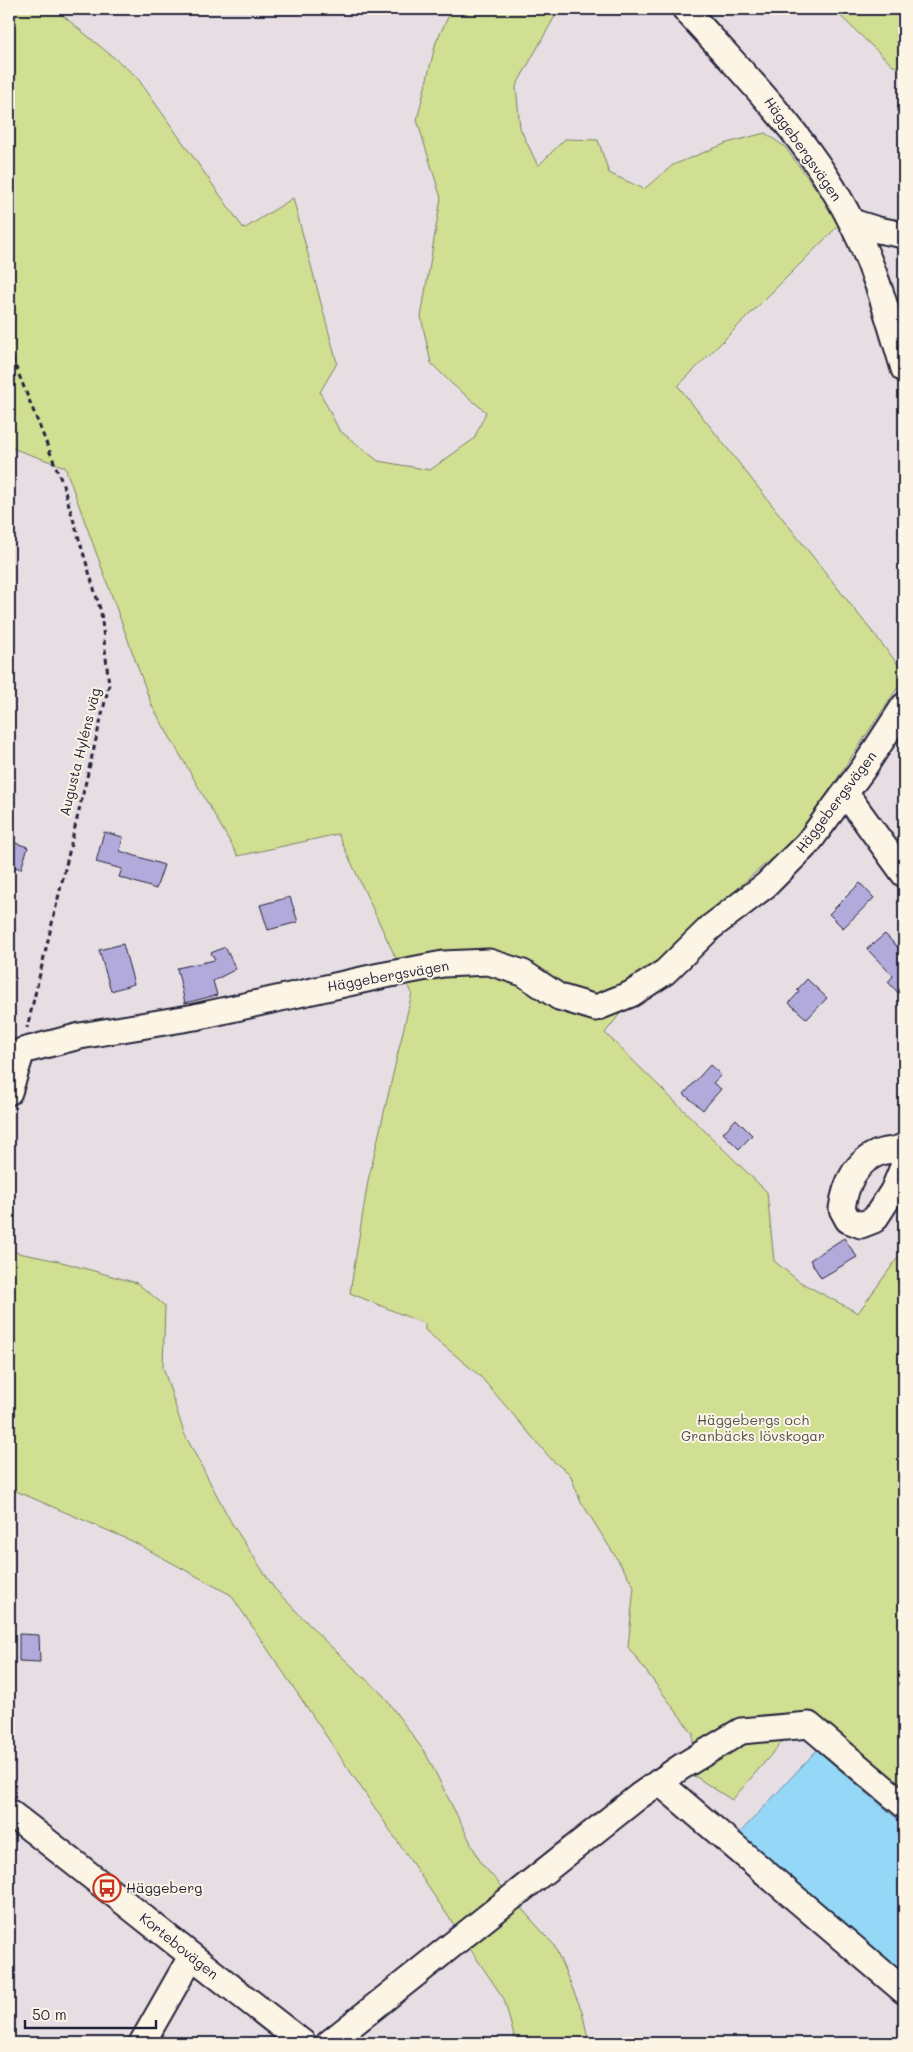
<svg xmlns="http://www.w3.org/2000/svg" width="913" height="2052" font-family="Mali,sans-serif">
	<rect width="100%" height="100%" fill="#e6dee2"/>
	<filter id="ink" filterUnits="userSpaceOnUse"><feTurbulence type="fractalNoise" baseFrequency=".02" numOctaves="2"/><feDisplacementMap in="SourceGraphic" scale="10" xChannelSelector="R" yChannelSelector="G"/><feConvolveMatrix kernelMatrix="1 2 1 2 8 2 1 2 1" color-interpolation-filters="sRGB"/></filter>
	<g filter="url(#ink)">
		<g fill="#d1df92" stroke="#7a8066">
			<polygon points="9,9 55,9 136,76 244,229 293,198 337,363 320,392 339,430 378,461 430,470 474,439 486,412 452,384 431,363 421,317 441,198 417,120 436,42 452,9 559,9 516,86 520,128 538,166 565,139 598,140 609,173 644,189 673,165 727,143 765,133 785,147 825,201 843,221 678,386 904,672 904,678 803,830 670,949 605,1033 767,1192 774,1261 800,1282 858,1313 904,1249 904,1792 809,1711 732,1800 693,1775 693,1734 628,1647 634,1586 580,1500 570,1474 552,1460 480,1376 425,1330 425,1324 350,1293 368,1181 412,993 338,834 238,856 152,706 65,467 9,447"/>
			<polygon points="833,9 904,9 904,68 893,66"/>
			<polygon points="9,1251 58,1261 137,1283 165,1306 163,1367 184,1433 231,1522 274,1588 325,1641 383,1695 426,1754 481,1863 554,1945 582,2011 589,2043 516,2043 504,1999 231,1595 132,1541 9,1488"/>
		</g>
		<polygon fill="#94d7f6" stroke="#668fab" points="817,1750 904,1825 904,1980 735,1838"/>
		<g fill="#b2aadb" stroke="#22223b">
			<polygon points="104,832 123,837 120,851 164,865 156,889 119,877 122,869 96,862"/>
			<polygon points="9,841 28,847 21,869 9,865"/>
			<polygon points="860,883 874,898 843,928 829,914"/>
			<polygon points="290,897 298,922 268,930 260,905"/>
			<polygon points="885,934 904,954 904,999 888,982 893,976 867,949"/>
			<polygon points="123,944 134,984 111,991 99,950"/>
			<polygon points="225,947 236,969 213,981 217,995 185,1003 177,968 215,960 211,953"/>
			<polygon points="807,979 827,998 807,1019 789,1003 799,992 797,990"/>
			<polygon points="710,1065 721,1075 713,1083 721,1089 703,1110 684,1094"/>
			<polygon points="736,1119 752,1135 739,1149 723,1133"/>
			<polygon points="844,1238 857,1257 821,1278 810,1260"/>
			<polygon points="19,1634 39,1635 40,1662 19,1661"/>
		</g>
		<g fill="none" stroke-linecap="round" stroke-linejoin="round">
			<g stroke="#22223b" stroke-width="29">
				<g id="minor">
					<path d="M685,9C745,76 812,141 852,223C876,270 889,320 904,369"/>
					<polyline points="852,222 878,230 904,235"/>
					<polyline points="846,794 904,874"/>
					<polyline points="9,1092 22,1051 80,1036 195,1017 380,976 443,964 489,962 523,973 559,997 596,1008 631,994 665,972 711,927 766,885 808,843 863,769 904,706"/>
					<path d="M900,1149L904,1155L903,1167L893,1191L874,1220L861,1225L848,1220L842,1209C845,1185 856,1160 881,1152C889,1150 897,1151 904,1146"/>
					<polyline points="659,1782 904,1991"/>
					<path d="M9,1812C108,1888 204,1967 303,2043"/>
					<polyline points="142,2043 191,1957"/>
					<polyline points="329,2043 639,1796 681,1767 741,1731 809,1725 904,1805"/>
				</g>
			</g>
			<polyline stroke="#22223b" stroke-width="3" stroke-dasharray="5 4" stroke-linecap="butt" points="9,350 62,482 101,612 109,685 27,1028"/>
			<use href="#minor" stroke="#fcf5e5" stroke-width="25"/>
		</g>
	</g>
	<defs>
		<g id="bus-ring" transform="scale(1.4375)"><circle r="9.5" fill="#fcf5e5" stroke="#c8321e" stroke-width="1.5"/><path d="M-5-6H5V4H4V6H2V4H-2V6H-4V4H-5ZM-3.5-4V0h7V-4ZM-3.5 1.2v1.5H-2V1.2ZM2 1.2v1.5H3.5V1.2Z" fill="#c8321e"/></g>
	</defs>
	<g fill-rule="evenodd">
		<use href="#bus-ring" x="107" y="1888"/>
	</g>
	<g text-anchor="middle" stroke-width="4" stroke-linejoin="round" paint-order="stroke">
		<g font-size="14" fill="#22223b" stroke="#fcf5e5">
			<text transform="translate(803 149) rotate(55)" y="5">Häggebergsvägen</text>
			<text transform="translate(80 752) rotate(-76)" y="5">Augusta Hyléns väg</text>
			<text transform="translate(836 802) rotate(-53)" y="5">Häggebergsvägen</text>
			<text transform="translate(388 976) rotate(-10)" y="5">Häggebergsvägen</text>
			<text transform="translate(179 1946) rotate(39)" y="5">Kortebovägen</text>
		</g>
		<g font-size="14" fill="#4e5151" stroke="#fcf5e5">
			<text x="753" y="1425">Häggebergs och<tspan x="753" dy="16">Granbäcks lövskogar</tspan></text>
		</g>
		<g font-size="14" fill="#22223b" stroke="#fcf5e5" text-anchor="start">
			<text x="126" y="1893">Häggeberg</text>
		</g>
	</g>
	<rect width="913" height="2052" fill="none" stroke="#fcf5e5" stroke-width="30"/>
	<rect x="15" y="15" width="883" height="2022" fill="none" stroke="#22223b" stroke-width="2" filter="url(#ink)"/>
	<path d="M25 2020v8h131v-8" fill="none" stroke="#22223b" stroke-width="2.5"/>
	<text x="32" y="2020" font-size="15" fill="#22223b" stroke="#fcf5e5" stroke-width="4" paint-order="stroke">50 m</text>
</svg>
